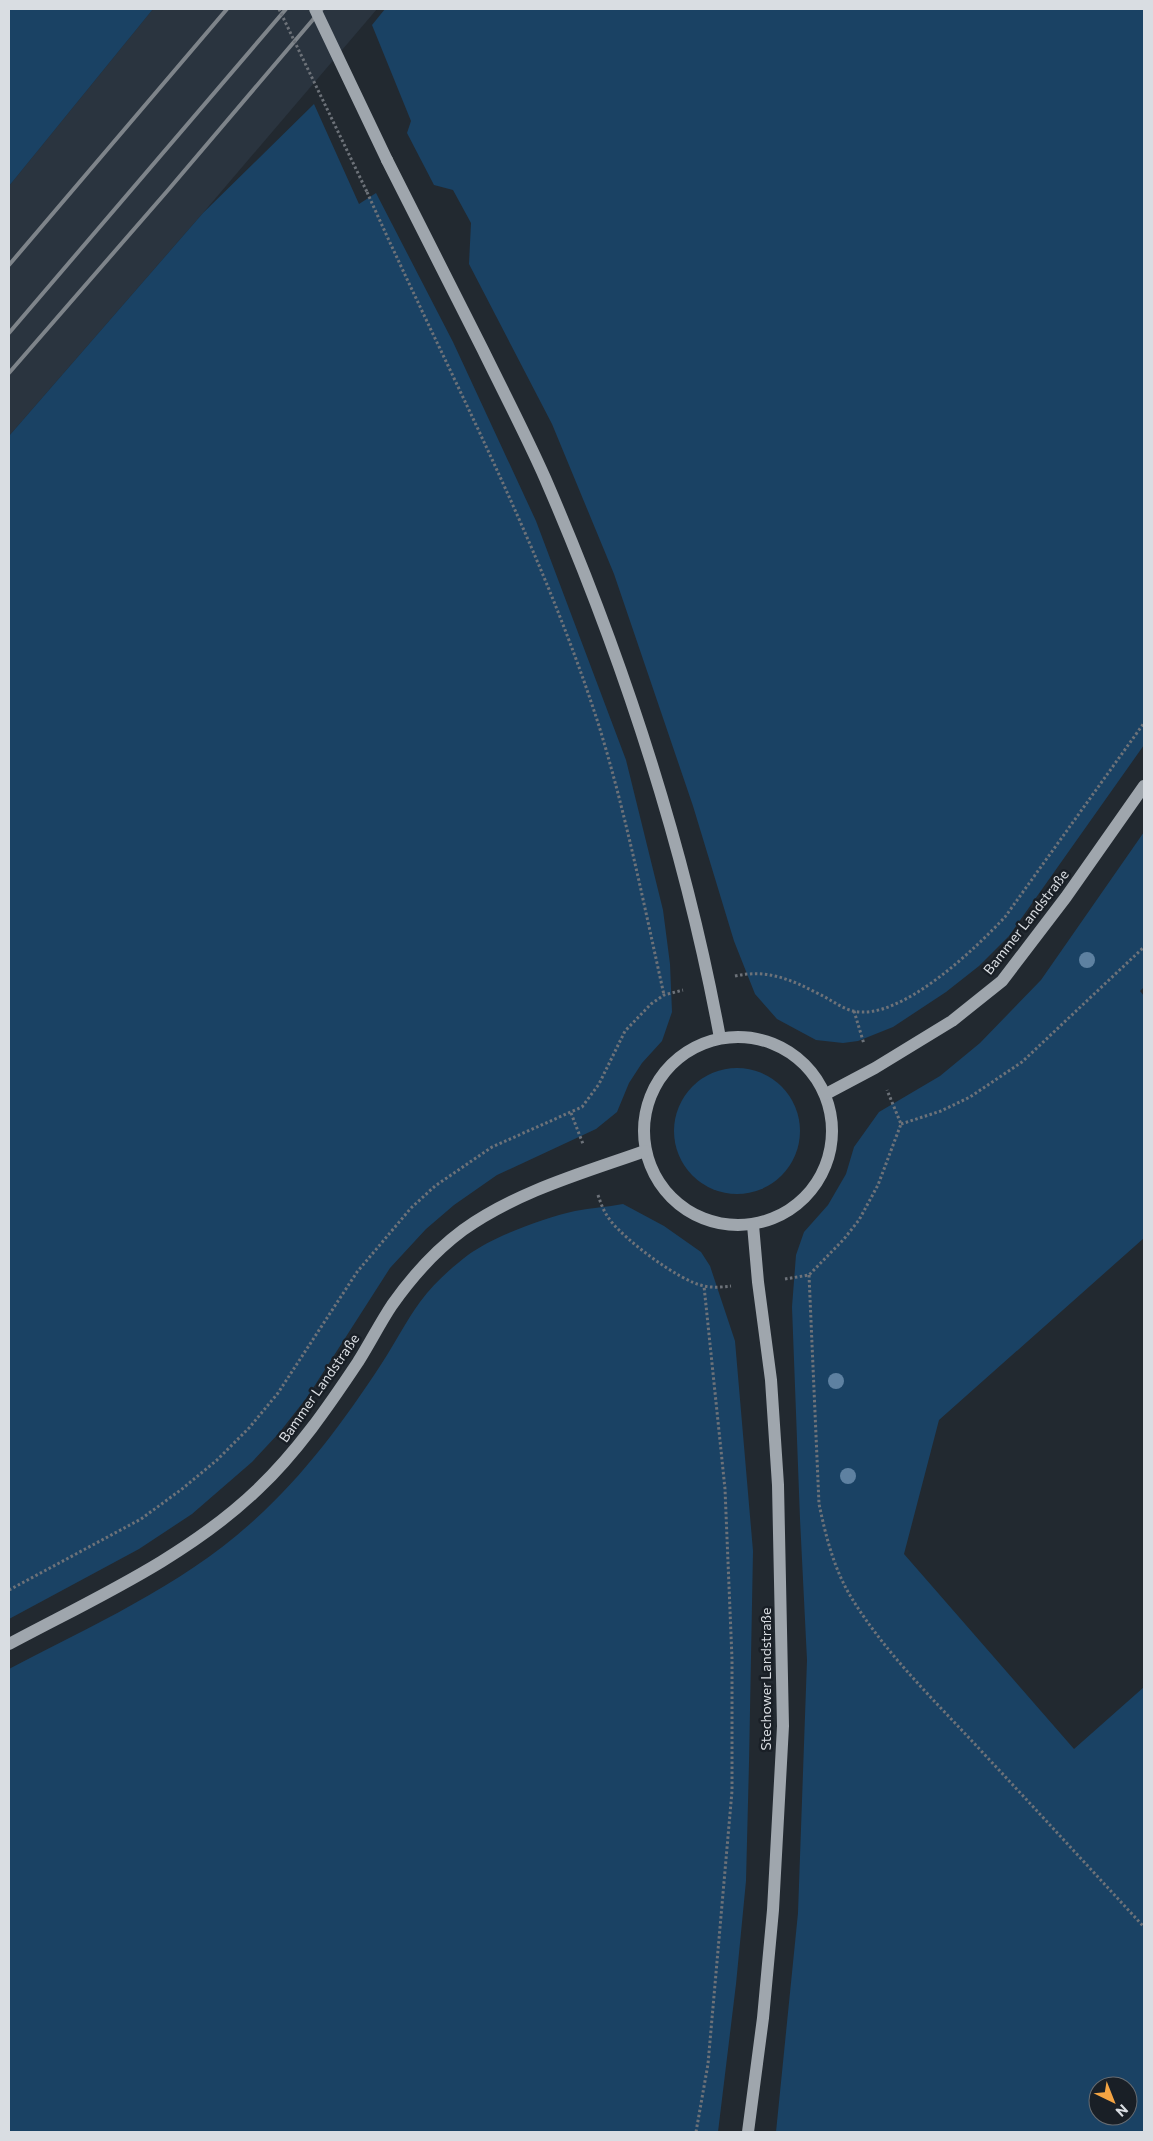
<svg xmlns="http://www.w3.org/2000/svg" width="1153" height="2141" font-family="Commissioner,sans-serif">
	<rect width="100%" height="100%" fill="#222930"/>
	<polygon fill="#2a343f" points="153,9 377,9 203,213 9,436 9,186"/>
	<g fill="#1a4264" fill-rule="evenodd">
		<polygon points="9,9 153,9 9,186"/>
		<polygon points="385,9 1144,9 1144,745 1009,936 979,966 946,992 893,1027 858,1041 843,1043 816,1040 777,1019 755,994 734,941 693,806 614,574 552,424 469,264 471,223 453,190 434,185 407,133 411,121 372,25"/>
		<polygon points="314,104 359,204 376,193 453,342 536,521 626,760 663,910 670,964 672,1012 662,1041 642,1063 629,1083 617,1112 596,1129 497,1175 454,1205 426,1229 390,1268 308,1396 279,1433 252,1462 192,1514 139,1549 9,1619 9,436 203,213"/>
		<path d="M1144,832V987L1140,991L1144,996V1238L939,1420L904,1554L1074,1749L1144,1687V2132H776L798,1913L807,1660L800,1519L792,1307L796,1255L804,1232L828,1205L846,1174L854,1147L879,1112L940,1076L980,1043L1041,980ZM1098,2086H1128V2116H1098Z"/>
		<circle cx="737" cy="1131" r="63"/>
		<path d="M623,1204L664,1226L701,1252L710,1266L735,1341L753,1551L749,1763L746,1881L736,1984L718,2132H9V1669C91,1626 181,1586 251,1523C303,1477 344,1421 382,1363C395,1343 406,1321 420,1302C433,1284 451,1268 468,1255C494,1236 544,1218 575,1211C591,1208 607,1207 623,1204Z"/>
	</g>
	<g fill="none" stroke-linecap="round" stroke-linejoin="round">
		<g stroke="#6d7279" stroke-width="3" stroke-dasharray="2.5 2.5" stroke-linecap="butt">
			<path d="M367,192C446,369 540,541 599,726C626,814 644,905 664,995"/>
			<path d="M735,976C767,969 790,979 819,994C830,999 841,1008 853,1011C900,1022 976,948 1005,917L1144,723"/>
			<polyline points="854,1011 864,1044"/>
			<polyline points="571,1113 583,1144"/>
			<polyline points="901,1124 941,1111 970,1097 1022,1062 1144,947"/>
			<path d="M598,1195C601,1204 604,1212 610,1220C625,1240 679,1281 704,1286C713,1288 723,1287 731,1286"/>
			<path d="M809,1275L819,1504C826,1537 834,1569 851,1597C883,1650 929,1695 971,1740C1029,1802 1086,1864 1144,1927"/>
			<polyline points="785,1279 809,1275 844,1239 859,1220 878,1185 901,1124 887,1090"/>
			<polyline points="9,1590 141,1519 182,1489 217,1460 249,1428 278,1393 357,1272 411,1208 435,1186 492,1147 582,1107 599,1084 625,1031 651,1004 664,995 683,990"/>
			<polyline points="696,2132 708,2064 732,1791 732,1659 725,1489 704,1286"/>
		</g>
		<g stroke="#9fa6ad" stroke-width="12">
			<path d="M387,160C419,223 451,287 483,350C504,393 526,435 545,478C622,656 685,848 720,1038"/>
			<circle cx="738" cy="1131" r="94"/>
			<polyline points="826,1094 875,1068 952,1021 1002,981 1066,897 1144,786"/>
			<path d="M9,1644C95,1598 187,1557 258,1489C297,1452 328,1407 358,1362C370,1343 380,1323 392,1305C411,1278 436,1250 463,1230C518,1191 583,1173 645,1151"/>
			<polyline points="748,2132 763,2018 773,1910 783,1726 778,1485 771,1380 758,1282 753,1225"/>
		</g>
		<g stroke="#7e848a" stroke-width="4">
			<polyline points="9,265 227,9"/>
			<polyline points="9,333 286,9"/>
			<polyline points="9,373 169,189 322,9"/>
		</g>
		<polyline stroke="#6d7279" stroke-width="3" stroke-dasharray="2.5 2.5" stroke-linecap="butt" points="279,9 367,192"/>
		<polyline stroke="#9fa6ad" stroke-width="12" points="315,9 387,160"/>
	</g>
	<g fill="#5e81a1">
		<circle cx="1087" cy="960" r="8"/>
		<circle cx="836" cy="1381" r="8"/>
		<circle cx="848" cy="1476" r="8"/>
	</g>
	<g text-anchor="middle" stroke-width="5" stroke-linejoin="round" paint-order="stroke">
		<g font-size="14" fill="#d9dde2" stroke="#191f26">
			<text transform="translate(1026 922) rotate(-52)" y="5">Bammer Landstraße</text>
			<text transform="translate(319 1388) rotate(-55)" y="5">Bammer Landstraße</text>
			<text transform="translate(766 1679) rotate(-90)" y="5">Stechower Landstraße</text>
		</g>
	</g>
	<rect width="1153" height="2141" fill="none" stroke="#d9dde2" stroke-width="20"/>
	<g transform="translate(1113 2101) rotate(137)"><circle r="24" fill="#191f26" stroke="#666b71"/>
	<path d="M0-4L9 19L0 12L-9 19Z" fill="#f4a443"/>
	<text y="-8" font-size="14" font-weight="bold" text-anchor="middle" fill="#d9dde2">N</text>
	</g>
</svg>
